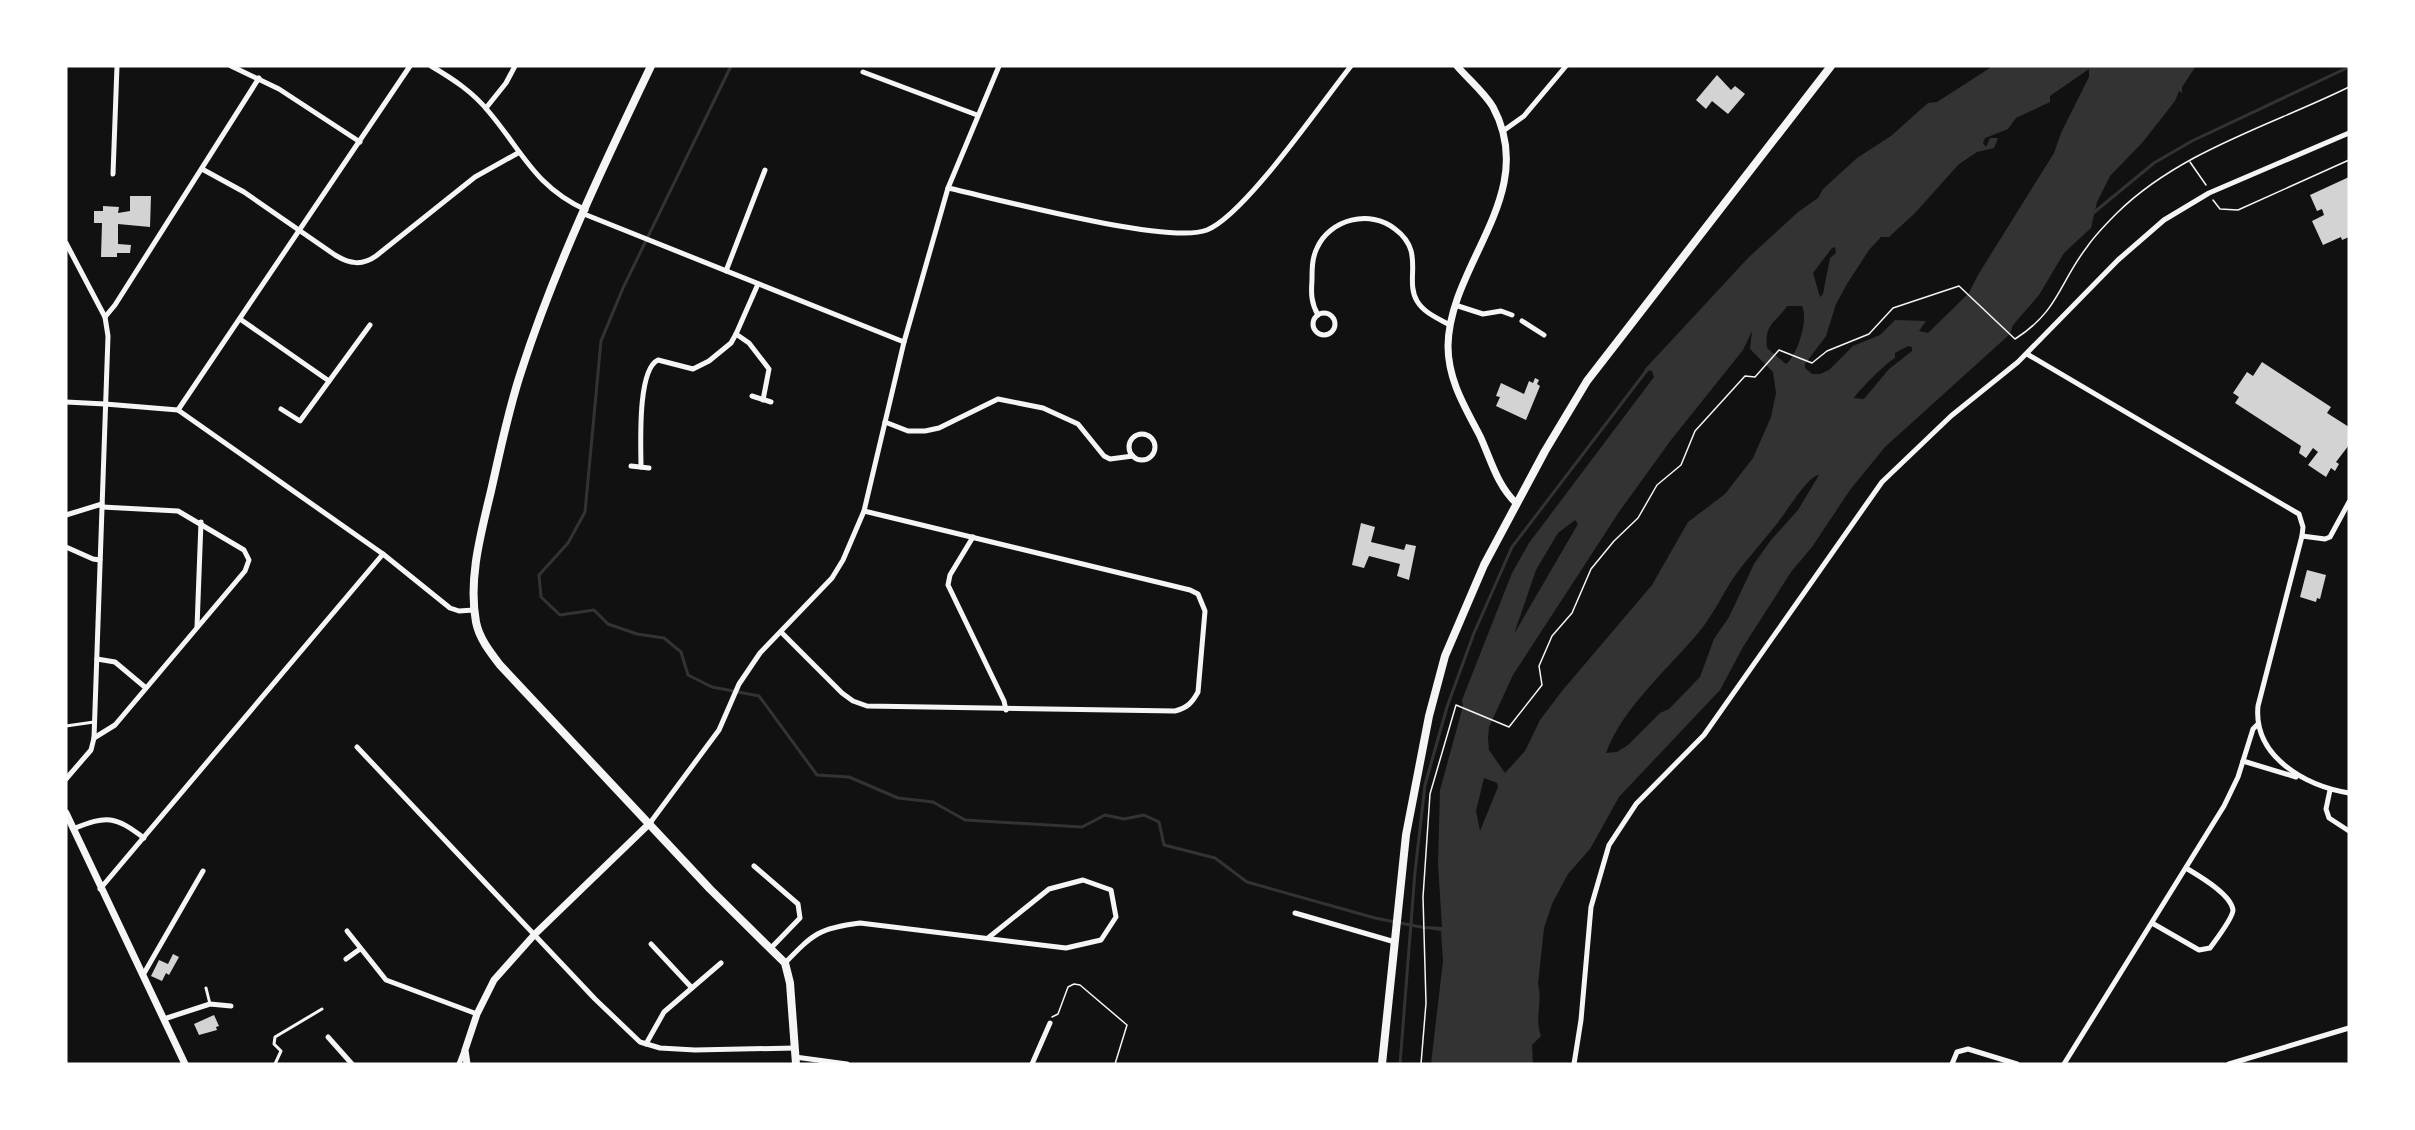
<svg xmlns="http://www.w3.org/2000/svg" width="2415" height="1130" font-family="Montserrat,sans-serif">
	<rect width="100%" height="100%" fill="#111"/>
	<path fill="#333" fill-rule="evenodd" d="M1993,66H2196L2182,87V93L2179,91L2175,101L2142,143L2110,176L2097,202L2091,228L2064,253L2039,295L2013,325L2010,334L1885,447L1850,490L1812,547L1791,572L1743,647L1720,690L1619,797L1590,849L1568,874L1552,904L1544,928L1538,984C1543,1002 1534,1018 1541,1036L1532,1045L1533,1064H1431L1443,961L1441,931L1427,929L1426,926L1442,927L1438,864L1440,790L1463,706L1462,700L1512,573L1529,543L1654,377L1652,371L1644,370L1748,258L1798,212L1818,198L1823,189L1857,158L1891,136L1928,103L1937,102ZM2089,69V77L2061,133L2054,153L1978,275L1969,293L1928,333L1919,331L1926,321L1895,320L1880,335L1853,346L1829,370L1820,374H1812L1805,368V364L1826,336L1836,304L1847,284L1869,250L1881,237H1889L1915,213L1959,164L1977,152L1994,148L1998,138H1990L1986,147L1983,143L1985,138L2008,129L2016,118L2050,102V96ZM1835,247L1836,253L1830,258L1823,294L1820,297L1813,273L1832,248ZM1787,306H1802C1809,319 1797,356 1786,364L1767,348C1764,323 1776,323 1787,306ZM1752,331L1750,349L1773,372L1776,393L1771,417L1753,458L1725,494L1688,522L1652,585L1562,691L1540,720L1525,751L1505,773L1489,750L1488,738L1489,727L1513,675L1619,512L1671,440L1743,350ZM1908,346L1912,347V351L1889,369L1864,399L1854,398C1857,392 1888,361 1895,358V353ZM1819,475L1798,510L1771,540L1754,564L1729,617L1714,639L1700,677L1669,709L1660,713L1628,745L1617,752L1606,753C1623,706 1671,667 1703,627C1714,612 1722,596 1732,580C1745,561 1761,544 1775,526C1785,515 1807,476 1819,475ZM1575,520L1578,524L1514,634L1536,570L1558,533ZM1484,778L1497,783L1498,787L1480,831L1476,811Z"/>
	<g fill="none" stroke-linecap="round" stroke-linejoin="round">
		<g stroke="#333" stroke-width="3">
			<polyline points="731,66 623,288 601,341 585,512 568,543 539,575 541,597 560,615 594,610 608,624 637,634 664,638 681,652 688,675 712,687 759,696 817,775 849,777 898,798 933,802 965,820 1082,827 1105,815 1124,819 1144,815 1159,822 1164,845 1215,858 1247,882 1375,918 1426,928"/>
			<polyline points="2092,214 2154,163 2192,141 2349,67"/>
			<polyline points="1400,1064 1415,872 1425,785 1447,707 1474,633 1512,547 1647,370"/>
		</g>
	</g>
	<g fill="#d3d3d3">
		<polygon points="1717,75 1731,90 1735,86 1745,94 1728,114 1712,101 1706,109 1696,100"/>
		<polygon points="2349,177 2349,237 2342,240 2341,237 2323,245 2312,221 2324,215 2322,209 2317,211 2310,195"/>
		<polygon points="130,196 151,196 150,227 118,224 118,244 131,245 130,253 117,253 117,257 101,257 102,223 94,223 94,211 103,211 103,206 119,207 118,213 130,211"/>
		<polygon points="2262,362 2331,407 2327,413 2349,427 2349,445 2336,462 2339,464 2335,471 2331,468 2326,477 2308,465 2318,452 2313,448 2306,458 2299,453 2301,446 2235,403 2239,397 2233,393 2247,372 2253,376"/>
		<polygon points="1535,378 1539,380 1537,384 1540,386 1526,420 1496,406 1500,397 1496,396 1501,383 1524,394 1529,381 1533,383"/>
		<polygon points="1361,523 1375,527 1371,542 1404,550 1406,544 1416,546 1409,580 1397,576 1400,564 1369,556 1364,568 1352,565"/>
		<polygon points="2307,570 2326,575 2320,599 2317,598 2316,602 2300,597"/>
		<polygon points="173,954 179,957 169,975 166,973 162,981 151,976 159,960 168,964"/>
		<polygon points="214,1015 219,1026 216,1027 217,1030 199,1035 194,1024"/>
	</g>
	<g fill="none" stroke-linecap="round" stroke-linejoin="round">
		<g stroke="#f5f5f5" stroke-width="1.5">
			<polyline points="2190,162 2206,185"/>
			<polyline points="2213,200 2220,209 2238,210 2349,160"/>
			<polyline points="1052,1017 1058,1014 1068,987 1074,984 1080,985 1127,1025 1115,1064"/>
			<path d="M1421,1064L1426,1003L1423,897L1430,794L1456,705L1509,727L1542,685L1539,666L1552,636L1572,613L1591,569L1614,541L1638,518L1657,485L1681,465L1695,431L1745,376L1755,377L1779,350L1812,363L1827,351L1869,334L1893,308L1959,286L2015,339C2059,311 2059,283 2087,247C2095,235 2107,223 2117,213C2180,151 2272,125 2349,87"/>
		</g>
		<g stroke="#f5f5f5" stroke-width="3">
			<polyline points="66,726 94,722"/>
			<polyline points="206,988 210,1004"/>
			<polyline points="275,1064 281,1051 274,1044 275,1037 322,1009"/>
		</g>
		<g stroke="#f5f5f5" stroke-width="5">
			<polyline points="231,66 279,89 360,142"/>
			<path d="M431,66C453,79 473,92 489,112C522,151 535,187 586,210"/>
			<polyline points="863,72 977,115"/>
			<polyline points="486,108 506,83 515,66"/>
			<polyline points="1503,131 1524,116 1566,66"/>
			<path d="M202,169L244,192L335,255C350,264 362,266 376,256L475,177L518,153"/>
			<polyline points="113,174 117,66"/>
			<path d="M948,188C997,199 1168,245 1207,230C1245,215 1322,102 1351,66"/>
			<polyline points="584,214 904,342"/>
			<polyline points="66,243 105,317 108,336 94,738 91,750 66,779"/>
			<polyline points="726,271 765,170"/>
			<polyline points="1455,305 1483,314 1501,311 1512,315"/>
			<circle cx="1324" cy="324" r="11"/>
			<path d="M1318,315C1311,303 1311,293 1312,280C1312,269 1312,258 1317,248C1330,219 1370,209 1395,229C1426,252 1404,279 1417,301C1424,313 1439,319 1450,325"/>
			<polyline points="105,317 115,305 259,78"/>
			<polyline points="240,319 329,381"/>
			<polyline points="1522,321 1544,335"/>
			<polyline points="736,334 749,343 769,369 763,400"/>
			<path d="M2027,354L2299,514L2303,527L2302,536L2258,706C2253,757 2306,786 2349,793"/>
			<polyline points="752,396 771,402"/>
			<polyline points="66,402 105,404"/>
			<polyline points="105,404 178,410 383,554 450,608 459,611 474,610"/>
			<polyline points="281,409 300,421 370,325"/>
			<polyline points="178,410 410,66"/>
			<polyline points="885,422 908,431 925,431 939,428 998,399 1043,408 1078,424 1104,456 1110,459 1133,456"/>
			<circle cx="1142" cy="447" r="13"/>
			<polyline points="631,466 649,468"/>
			<path d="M641,467C641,446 637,370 658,360L693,369L709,361L731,343L736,334L758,284"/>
			<polyline points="66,515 102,504"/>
			<polyline points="2302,536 2325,539 2330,537 2349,502"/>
			<polyline points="973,537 950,575 948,585 1004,701 1006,710"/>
			<polyline points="66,547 93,559 100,560"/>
			<polyline points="197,627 201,522"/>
			<path d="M781,632L842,693L853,701L867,706L1175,711C1187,708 1192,703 1198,692L1205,611L1198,594L1190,590L864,511"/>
			<polyline points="97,659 115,662 146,688"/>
			<polyline points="94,738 115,725 245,571 249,560 244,550 178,511 102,507"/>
			<polyline points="357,747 595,999 640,1042 660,1048 695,1050 795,1048"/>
			<polyline points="2243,761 2296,777"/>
			<polyline points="2330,790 2326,809 2329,818 2349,831"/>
			<polyline points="650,823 719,730 739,684 760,653 832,578 843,560 864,511 904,342 948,188 999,66"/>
			<path d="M73,829C107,815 115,816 144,838"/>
			<polyline points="754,866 798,904 800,918 771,948"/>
			<polyline points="100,889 383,554"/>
			<polyline points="1295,913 1395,942"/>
			<path d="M2152,923L2199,950L2210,948C2215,941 2233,918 2233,910C2231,894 2199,876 2186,868"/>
			<polyline points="347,931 386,980 477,1014"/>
			<polyline points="651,944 692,988"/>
			<polyline points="346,959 360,949"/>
			<path d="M785,963C813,934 819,928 860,923L1066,948L1101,940L1116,917L1111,890L1083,880L1049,889L988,938"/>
			<polyline points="143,975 203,871"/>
			<polyline points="164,1019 210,1004 231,1006"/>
			<polyline points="328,1037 352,1064"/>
			<polyline points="646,1044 664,1012 721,963"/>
			<polyline points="795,1057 847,1064"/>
			<polyline points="459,1064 464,1051"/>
			<polyline points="1032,1064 1050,1023"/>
			<polyline points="1574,1064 1581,1020 1591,907 1609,845 1636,804 1704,735 1882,482 1951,416 2018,362 2118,260 2164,220 2209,193 2349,133"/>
			<polyline points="1952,1064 1957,1052 1968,1049 2017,1064"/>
			<polyline points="2064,1064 2224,806 2238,777 2253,729 2258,724"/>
			<polyline points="2229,1064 2349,1028"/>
		</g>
		<g stroke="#f5f5f5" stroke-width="7">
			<path d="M1457,66C1468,79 1484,92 1493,107C1540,194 1449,264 1448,346C1448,380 1465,407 1480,436C1491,460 1497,485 1516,503"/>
			<polyline points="66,813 185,1064"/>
			<polyline points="467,1064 465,1050 477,1014 494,980 535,934 650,823"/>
		</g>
		<g stroke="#f5f5f5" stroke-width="8">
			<path d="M651,66C604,164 554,269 521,372C508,411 500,452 491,491C481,533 468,579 476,622C479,638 490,652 500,665L710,889L785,963L790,983L796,1064"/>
			<polyline points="1382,1064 1406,835 1429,716 1445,656 1484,565 1545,451 1587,381 1831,66"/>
		</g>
	</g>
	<rect width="2415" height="1130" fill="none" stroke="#ffffff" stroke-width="135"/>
</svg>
